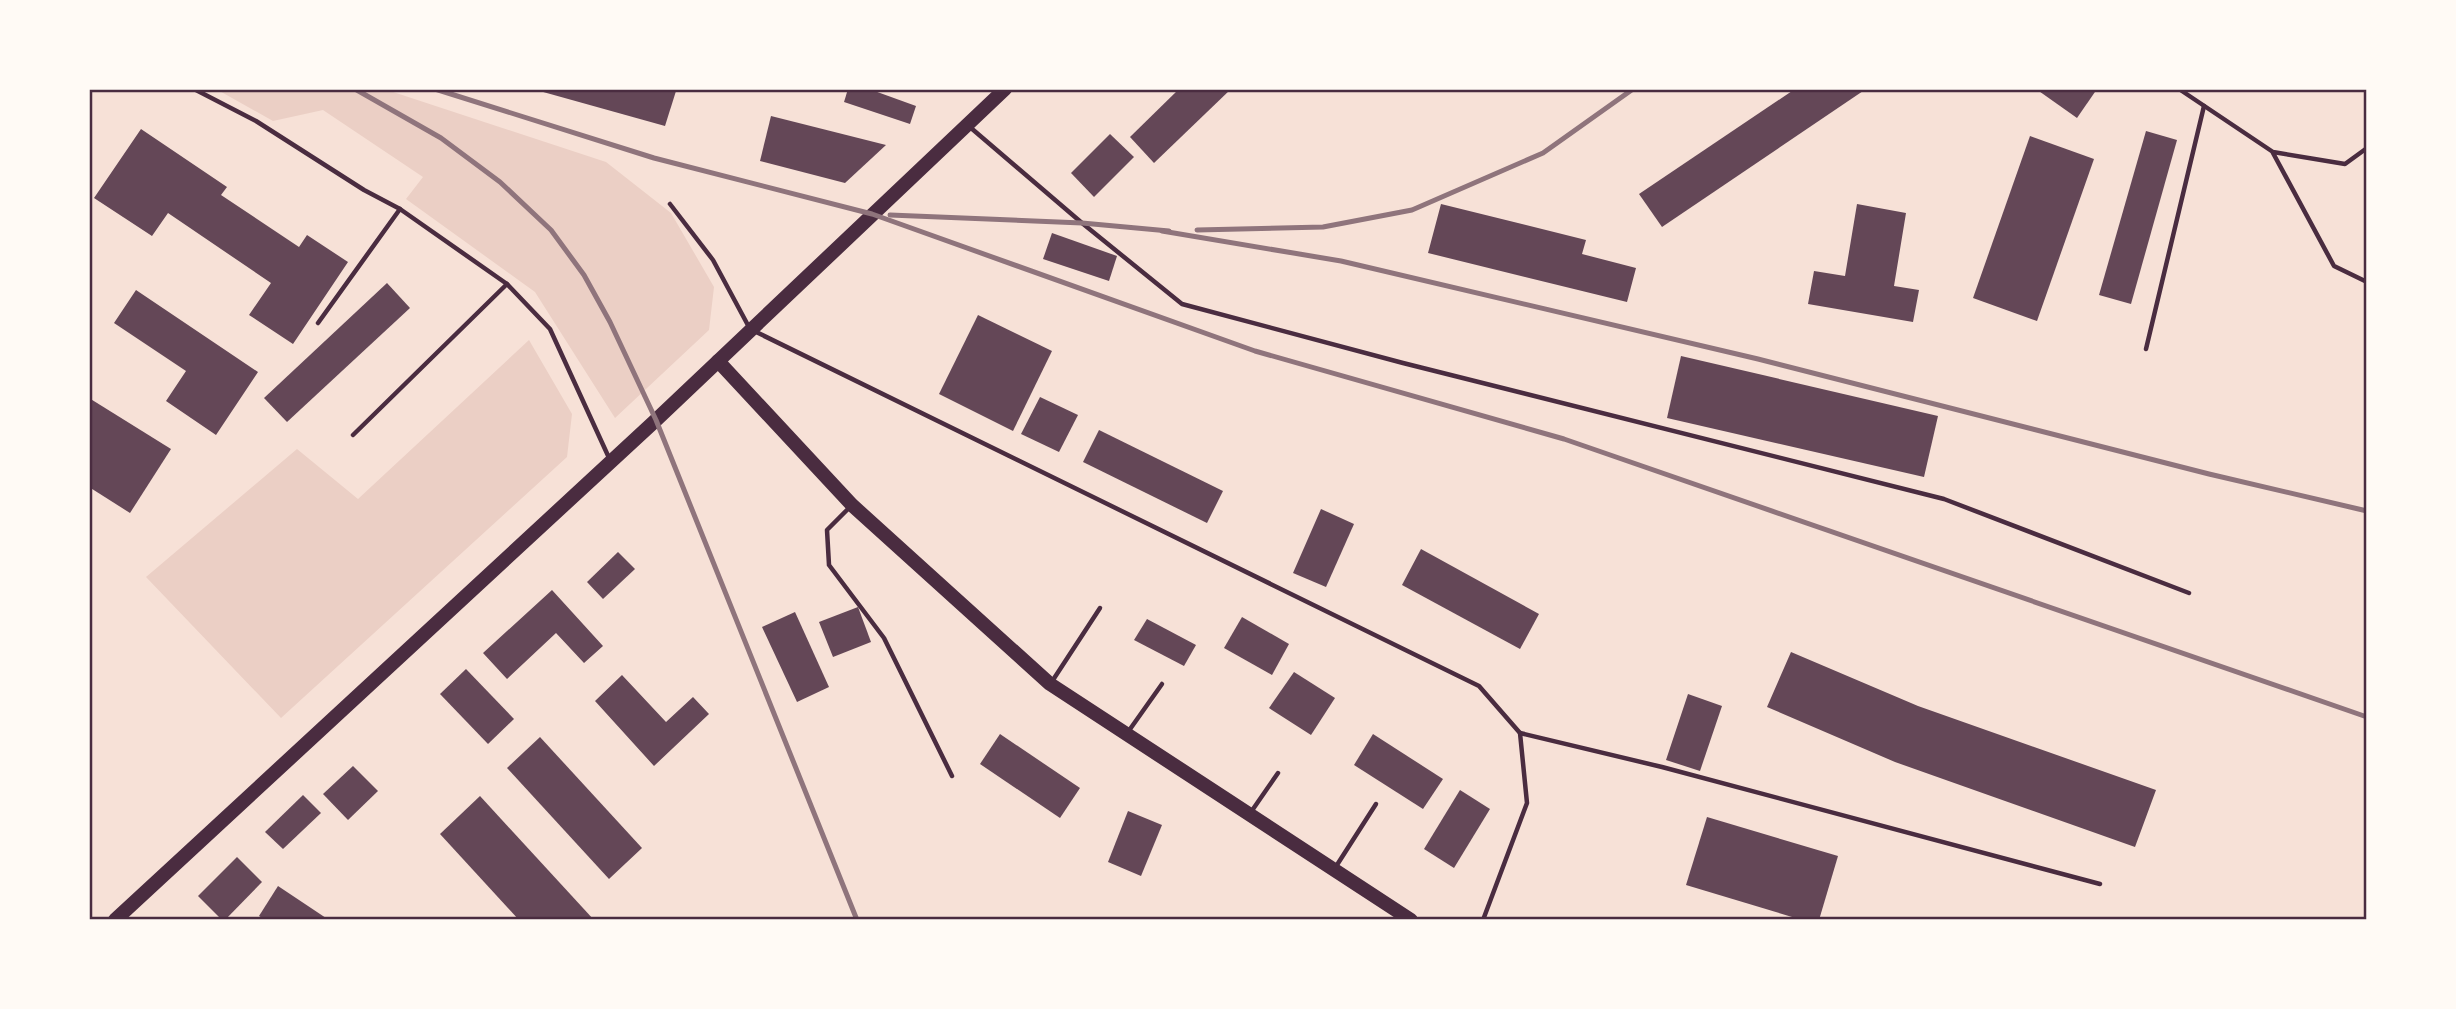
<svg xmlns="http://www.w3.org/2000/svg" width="2456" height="1009" font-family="'Source Sans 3',sans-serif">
	<rect width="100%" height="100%" fill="#f7e1d7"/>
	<g fill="#ebcfc5">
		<polygon points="216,89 384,89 606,162 671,213 714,287 709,330 615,418 535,292 406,199 423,177 323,110 273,121"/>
		<polygon points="529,340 572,414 567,457 281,718 146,577 297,449 358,499"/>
	</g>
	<g fill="#644757">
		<polygon points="668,89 676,91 665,126 536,90"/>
		<polygon points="848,89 869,89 916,106 910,124 844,102"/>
		<polygon points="1179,89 1231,89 1154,163 1130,137"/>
		<polygon points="1795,89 1866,89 1662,227 1639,194"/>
		<polygon points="2036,89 2097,89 2077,118"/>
		<polygon points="771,116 886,145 845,183 760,161"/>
		<polygon points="141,129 227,187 221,195 299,247 307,235 348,262 293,344 249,315 271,283 168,213 152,236 94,198"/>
		<polygon points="2146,131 2177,140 2131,304 2099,295"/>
		<polygon points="1110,134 1134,157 1094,197 1071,173"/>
		<polygon points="2030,136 2094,159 2037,321 1973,298"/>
		<polygon points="1441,204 1586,240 1582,254 1636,268 1627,302 1428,253"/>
		<polygon points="1857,204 1906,213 1894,286 1919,290 1913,322 1808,304 1814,271 1845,276"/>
		<polygon points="1052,233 1117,256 1109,281 1043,259"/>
		<polygon points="387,283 410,308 287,422 264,398"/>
		<polygon points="136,290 258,372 216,435 166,401 186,371 114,323"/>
		<polygon points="978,315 1052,351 1013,431 939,394"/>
		<polygon points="1681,356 1938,416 1924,477 1667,418"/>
		<polygon points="1040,397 1078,415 1059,452 1021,434"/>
		<polygon points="89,398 171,449 130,513 89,487"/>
		<polygon points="1099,430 1223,491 1207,523 1083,462"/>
		<polygon points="1321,509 1354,524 1326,587 1293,573"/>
		<polygon points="1421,549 1539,614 1520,649 1402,585"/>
		<polygon points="618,552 635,569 603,599 587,582"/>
		<polygon points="552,590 603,646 584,663 556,633 507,679 483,653"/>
		<polygon points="858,607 871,642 833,657 819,622"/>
		<polygon points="795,612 829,687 797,702 762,627"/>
		<polygon points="1242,617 1289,644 1272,675 1224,648"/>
		<polygon points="1147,619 1196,645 1184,666 1134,640"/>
		<polygon points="1791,652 1918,706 2156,790 2135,847 1895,762 1767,707"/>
		<polygon points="466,669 514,719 488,744 440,694"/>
		<polygon points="1294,672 1335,698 1311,735 1269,708"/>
		<polygon points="622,675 666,722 693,697 709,714 654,766 595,701"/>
		<polygon points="1688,694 1722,706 1700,771 1666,760"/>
		<polygon points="1000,734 1080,788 1060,818 980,764"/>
		<polygon points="1373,734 1443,779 1423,809 1354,765"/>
		<polygon points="540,737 642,848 609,879 507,768"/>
		<polygon points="353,766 378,791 348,820 323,794"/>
		<polygon points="1460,790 1490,809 1454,868 1424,849"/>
		<polygon points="303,795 321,813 283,849 265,832"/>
		<polygon points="480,796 594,920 519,920 440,834"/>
		<polygon points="1128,811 1162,825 1141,876 1108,862"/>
		<polygon points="1707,817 1838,856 1819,920 1802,920 1686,885"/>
		<polygon points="237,857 262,882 225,920 222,920 198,896"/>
		<polygon points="278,886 329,920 265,920 259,916"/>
	</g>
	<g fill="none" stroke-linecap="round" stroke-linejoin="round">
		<g stroke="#4a2c40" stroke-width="4.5">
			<polyline points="194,89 256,121 364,190 400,209 507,284 550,329 610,460"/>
			<polyline points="2179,89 2273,152 2345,164 2367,148"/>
			<polyline points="971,128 1082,223 1182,304 1403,363 1944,499 2189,593"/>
			<polyline points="2273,153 2334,266 2367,282"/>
			<polyline points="670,204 713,260 750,329 1479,686 1520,733 1527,803 1483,920"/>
			<polyline points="318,323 400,209"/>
			<polyline points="2146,349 2204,106"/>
			<polyline points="353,435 507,284"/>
			<polyline points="849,508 827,530 829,565 884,638 952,776"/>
			<polyline points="1051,683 1100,608"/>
			<polyline points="1128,732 1162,684"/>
			<polyline points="1520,733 1662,767 2100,884"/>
			<polyline points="1251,812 1278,773"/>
			<polyline points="1335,868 1376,804"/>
		</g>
		<polyline stroke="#4a2c40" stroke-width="14" points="718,361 852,505 1050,684 1411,920"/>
		<polyline stroke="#4a2c40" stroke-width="14" points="115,920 656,420 1005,89"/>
		<g stroke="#8f747c" stroke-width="5">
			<polyline points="355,89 441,138 500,182 551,230 584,275 610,322 656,420 857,920"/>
			<polyline points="435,89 654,158 872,214 1255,351 1564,439 2367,717"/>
			<polyline points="890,215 1082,223 1169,231"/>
			<polyline points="1197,230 1323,227 1412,210 1543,153 1633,89"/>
			<polyline points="1162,231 1341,261 1758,359 2209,474 2367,511"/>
		</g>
	</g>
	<rect width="2456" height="1009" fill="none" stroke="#fffaf5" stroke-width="182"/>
	<rect x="91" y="91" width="2274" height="827" fill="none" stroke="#4a2c40" stroke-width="2.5"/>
</svg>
